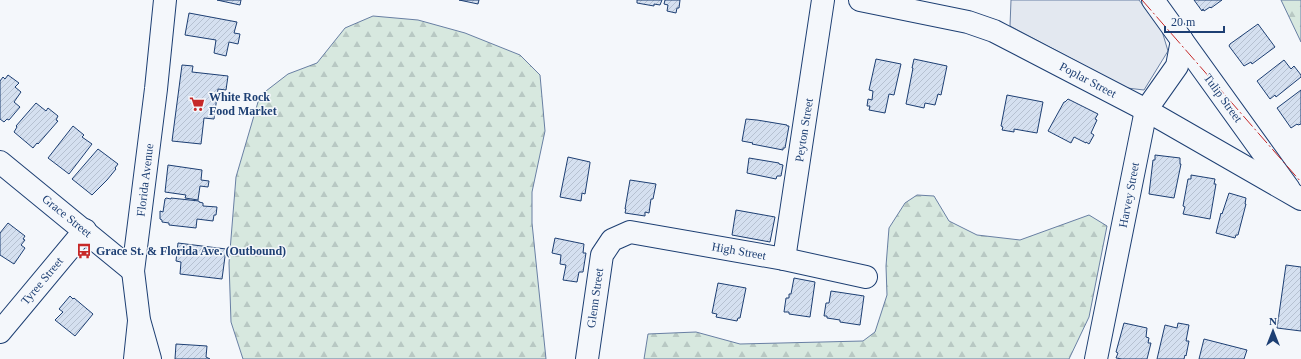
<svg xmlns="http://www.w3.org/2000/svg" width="1301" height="359" font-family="Georgia,serif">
	<defs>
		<pattern id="forest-firs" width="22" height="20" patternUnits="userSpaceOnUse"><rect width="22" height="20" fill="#d7e8df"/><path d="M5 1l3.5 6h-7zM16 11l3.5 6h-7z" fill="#b8c8c3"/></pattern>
		<pattern id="building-hatch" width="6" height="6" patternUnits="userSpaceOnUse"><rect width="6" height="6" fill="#d5e0f0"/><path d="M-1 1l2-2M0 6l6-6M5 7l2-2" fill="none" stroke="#b6c1d1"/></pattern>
	</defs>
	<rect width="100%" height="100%" fill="#f4f7fb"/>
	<g fill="url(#forest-firs)" stroke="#687fa3">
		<polygon points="1281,0 1301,0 1301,42"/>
		<polygon points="373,16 418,20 465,33 520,55 540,75 545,131 532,192 532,223 546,359 243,359 231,322 229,263 236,177 258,102 266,91 288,74 317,63 345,28"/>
		<polygon points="917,195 934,196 949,221 977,235 1020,240 1089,215 1107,226 1089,317 1069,359 644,359 648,334 696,332 740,344 863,341 875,332 887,295 886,266 889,228 905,203"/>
	</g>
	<polygon fill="#e3e8f0" stroke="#687fa3" points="1011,0 1139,0 1162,31 1168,51 1144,90 1127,88 1010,26"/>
	<g fill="url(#building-hatch)" stroke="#1d3f73">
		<polygon points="217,0 241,0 240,5"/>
		<polygon points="459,0 479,0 478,4"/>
		<polygon points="637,0 662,0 660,5 654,4 654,6 637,3"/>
		<polygon points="665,0 680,0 679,8 677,8 676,13 667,11 668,5 664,4"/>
		<polygon points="1194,0 1222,0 1211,8 1210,7 1204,11 1203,9 1202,11"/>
		<polygon points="189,13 237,22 234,33 240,34 238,44 229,42 226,56 214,53 216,40 185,35"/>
		<polygon points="1258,24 1275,47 1252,64 1251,62 1244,66 1229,46 1230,44"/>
		<polygon points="876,59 901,64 894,95 889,94 885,113 869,110 870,106 867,106 868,99 872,100 873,91 869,90"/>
		<polygon points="914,59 947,66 941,95 938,94 935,105 925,103 924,108 906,104 913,68 912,68"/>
		<polygon points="1284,60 1291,69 1294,66 1301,75 1301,77 1276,97 1275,95 1270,99 1257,81"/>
		<polygon points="182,65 193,66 192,72 228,76 226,90 218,89 214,119 204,118 201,144 172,141"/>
		<polygon points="8,75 19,83 15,87 21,92 14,102 20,107 9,120 7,119 4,122 0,119 0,81 3,77 5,79"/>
		<polygon points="1301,90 1301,124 1298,125 1297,124 1291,128 1277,108"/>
		<polygon points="1007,95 1043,102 1037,133 1014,129 1014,132 1002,130 1003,127 1001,126"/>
		<polygon points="1068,99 1098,114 1095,119 1097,120 1091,133 1094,135 1089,144 1086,142 1086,143 1074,137 1071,143 1048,131 1064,102 1065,102"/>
		<polygon points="36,103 46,111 48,108 58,116 56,120 58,121 38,144 37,143 33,148 14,132 17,127 16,126"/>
		<polygon points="746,119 757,120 787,125 787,126 789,126 785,148 783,148 783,150 752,144 753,143 742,141"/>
		<polygon points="73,126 84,135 82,137 92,144 69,174 48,158"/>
		<polygon points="98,149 118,164 115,168 116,169 107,180 92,195 72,179"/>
		<polygon points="1155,155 1180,158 1180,164 1181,164 1174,198 1149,194 1153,160 1155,160"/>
		<polygon points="568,157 590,162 590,163 585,194 582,193 581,201 560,197"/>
		<polygon points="749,158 779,163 779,164 783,165 781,176 777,176 776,179 747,173"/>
		<polygon points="168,165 202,170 201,180 209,181 208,187 200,186 198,200 185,198 186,195 165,192"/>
		<polygon points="1191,175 1215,179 1214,184 1216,184 1210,219 1183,214 1185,207 1183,206 1188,179 1191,179"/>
		<polygon points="630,180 656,184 653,199 651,199 649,213 645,212 645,216 625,213 626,209 625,209"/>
		<polygon points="1229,193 1246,198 1245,204 1246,204 1238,235 1236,235 1235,238 1216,233 1221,213 1222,214"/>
		<polygon points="166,198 171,199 171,198 199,201 199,202 203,203 203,206 217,207 216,215 214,215 213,221 197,219 196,228 169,225 169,223 162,222 162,220 160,219 160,211 163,212 165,199"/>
		<polygon points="736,210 775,217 770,242 732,235"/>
		<polygon points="8,223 25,236 23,239 25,240 21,245 25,248 14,264 0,255 0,233"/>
		<polygon points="555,238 584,244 583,253 586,253 583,272 579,272 577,282 563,280 566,265 560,264 561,255 552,253"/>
		<polygon points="178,243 226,249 222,279 180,274 181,262 176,261"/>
		<polygon points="1286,265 1301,267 1301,331 1277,328"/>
		<polygon points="794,278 815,282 810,317 789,314 789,312 784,312 786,298 789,298 789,294 791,294"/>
		<polygon points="718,283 746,288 740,318 738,318 737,321 716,317 717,314 712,313"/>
		<polygon points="831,291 864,296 860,325 840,322 840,320 827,318 827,316 824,316 826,303 829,303"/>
		<polygon points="70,296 73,299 74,298 93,314 75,336 55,320 63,312 59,309"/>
		<polygon points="1124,323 1147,328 1146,337 1149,338 1148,343 1151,343 1147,359 1122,359 1116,358 1118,353 1116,352"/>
		<polygon points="1178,323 1189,325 1186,341 1189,341 1186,356 1185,355 1184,359 1157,359 1165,325 1177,328"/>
		<polygon points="1204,339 1247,350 1244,359 1199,359"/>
		<polygon points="176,344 207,346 206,357 210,359 175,359"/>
	</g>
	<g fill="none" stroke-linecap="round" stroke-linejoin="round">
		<g stroke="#1d3f73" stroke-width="24">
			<g id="minor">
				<polyline points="860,0 968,22 994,31 1146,110 1301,199"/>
				<polyline points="1153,0 1289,189"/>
				<polyline points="784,259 823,0"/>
				<polyline points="0,332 85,230"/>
				<polyline points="135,359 139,321"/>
				<polyline points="587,359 602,255 612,240 630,232 784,259 866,277"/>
				<polyline points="1096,359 1146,110 1177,66 1182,40"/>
			</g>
		</g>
		<g stroke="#1d3f73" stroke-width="24">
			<g id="major">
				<polyline points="0,162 133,271"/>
				<polyline points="150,359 139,320 133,271 156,89 165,0"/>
			</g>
		</g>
		<use href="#minor" stroke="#f4f7fb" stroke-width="22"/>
		<use href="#major" stroke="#f4f7fb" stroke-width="22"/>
		<polyline stroke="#c62828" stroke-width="1" stroke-dasharray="14 3 2 3" stroke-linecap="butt" points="1142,0 1301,182"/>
	</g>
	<defs>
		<g id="supermarket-bare" transform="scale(1.2)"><path d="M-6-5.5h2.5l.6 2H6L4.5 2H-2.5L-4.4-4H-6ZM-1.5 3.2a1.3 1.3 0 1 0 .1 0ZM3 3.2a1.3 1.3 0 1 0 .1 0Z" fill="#c62828" stroke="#f4f7fb" stroke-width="2.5" paint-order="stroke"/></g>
		<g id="bus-bare" transform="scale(1.2)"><path d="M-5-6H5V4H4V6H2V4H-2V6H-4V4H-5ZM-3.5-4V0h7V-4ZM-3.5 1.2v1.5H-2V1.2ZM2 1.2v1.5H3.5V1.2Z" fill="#c62828" stroke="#f4f7fb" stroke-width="2.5" paint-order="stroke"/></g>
	</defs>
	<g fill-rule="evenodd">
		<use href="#supermarket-bare" x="197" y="104"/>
		<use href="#bus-bare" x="84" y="251"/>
	</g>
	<g text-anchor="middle" stroke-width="3" stroke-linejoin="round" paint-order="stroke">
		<g font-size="12" fill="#1d3f73" stroke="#f4f7fb">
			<text transform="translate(1088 80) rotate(28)" y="4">Poplar Street</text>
			<text transform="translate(1223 98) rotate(54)" y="4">Tulip Street</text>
			<text transform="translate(804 130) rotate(-81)" y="4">Peyton Street</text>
			<text transform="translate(145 180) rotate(-83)" y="4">Florida Avenue</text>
			<text transform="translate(1129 195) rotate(-79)" y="4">Harvey Street</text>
			<text transform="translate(67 216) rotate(39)" y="4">Grace Street</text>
			<text transform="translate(739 251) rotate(10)" y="4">High Street</text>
			<text transform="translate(42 281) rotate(-50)" y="4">Tyree Street</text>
			<text transform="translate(595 298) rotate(-82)" y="4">Glenn Street</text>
		</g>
		<g font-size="12" font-weight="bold" fill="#1d3f73" stroke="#f4f7fb" text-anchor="start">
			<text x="209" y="101">White Rock<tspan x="209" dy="14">Food Market</tspan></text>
			<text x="96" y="255">Grace St. &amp; Florida Ave. (Outbound)</text>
		</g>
	</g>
	<g transform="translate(1273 331)" stroke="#f4f7fb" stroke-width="3" paint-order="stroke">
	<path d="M0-3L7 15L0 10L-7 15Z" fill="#1d3f73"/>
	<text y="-6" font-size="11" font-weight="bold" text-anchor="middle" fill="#1d3f73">N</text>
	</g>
	<path d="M1165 26v6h59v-6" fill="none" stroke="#1d3f73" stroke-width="2"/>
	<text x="1171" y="26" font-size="12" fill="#1d3f73" stroke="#f4f7fb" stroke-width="3" paint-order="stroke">20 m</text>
</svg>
